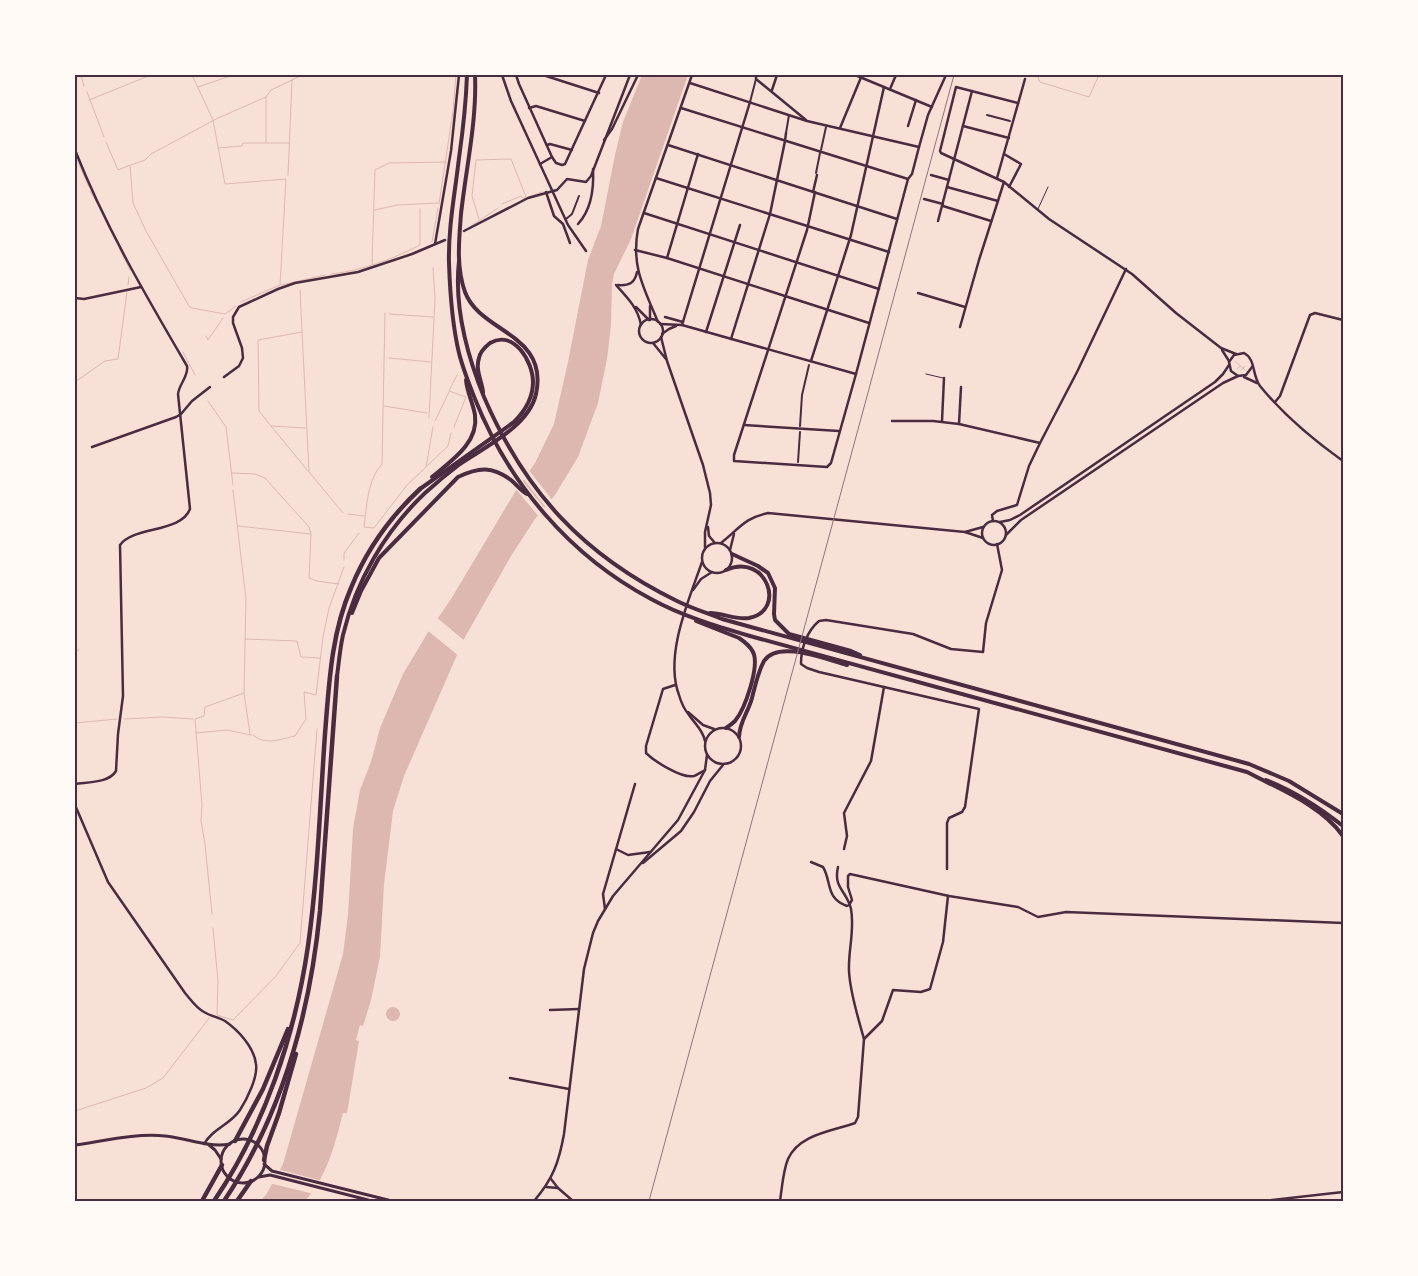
<svg xmlns="http://www.w3.org/2000/svg" width="1418" height="1276" font-family="Arial,sans-serif">
	<rect width="100%" height="100%" fill="#f7e1d7"/>
	<g fill="#dcb8b0">
		<path d="M642,75H688L631,239L614,274L612,284L611,325L607,359L598,403L578,457L555,495L535,519L511,556L464,639L404,776L393,811L384,884L380,957L371,1000L363,1026L360,1025L356,1040L359,1041L347,1113H343C335,1144 327,1177 305,1201H260L266,1195L283,1164L343,954L348,915L353,829L360,790L371,762L380,728L403,674L427,634L451,599L515,492L535,463L554,424L568,362L588,260L601,226L615,155L623,122Z"/>
		<circle cx="393" cy="1014" r="7"/>
	</g>
	<g fill="#f7e1d7">
		<polygon points="528,469 553,501 547,509 522,477"/>
		<polygon points="521,479 546,510 539,517 515,488"/>
		<polygon points="436,617 465,641 460,657 427,630"/>
		<polygon points="277,1169 322,1181 314,1194 269,1183"/>
	</g>
	<g fill="none" stroke-linecap="round" stroke-linejoin="round">
		<g stroke="#dcb8b0" stroke-width="1">
			<polyline points="81,75 84,86"/>
			<polyline points="192,75 213,120 225,184 286,179 280,285 241,302"/>
			<polyline points="1037,75 1040,82 1089,97 1099,75"/>
			<polyline points="198,87 233,75"/>
			<polyline points="87,92 104,137"/>
			<polyline points="89,100 151,75"/>
			<polyline points="106,142 118,170 130,165 133,203 146,231 189,306 192,308 225,314 236,306"/>
			<polyline points="266,142 266,97"/>
			<polyline points="218,148 242,146 243,143 289,143"/>
			<polyline points="75,155 89,187"/>
			<polyline points="131,165 145,160 151,154 216,119 266,97 271,90 292,80"/>
			<polyline points="288,175 292,80 303,75"/>
			<polyline points="90,191 97,203"/>
			<polyline points="529,197 542,192"/>
			<polyline points="439,204 453,111 456,75"/>
			<polyline points="502,204 521,196 523,198 525,198"/>
			<polyline points="375,210 397,205 438,203"/>
			<polyline points="479,219 472,196 476,160 511,159 526,197"/>
			<polyline points="471,226 498,208"/>
			<polyline points="432,242 438,208"/>
			<polyline points="119,248 130,270"/>
			<polyline points="372,264 375,170 389,163 446,162"/>
			<path d="M331,274C361,271 393,259 420,245V209"/>
			<polyline points="128,285 129,277"/>
			<polyline points="281,285 325,275"/>
			<polyline points="300,290 309,472 343,513"/>
			<path d="M385,313L382,464C367,481 367,505 364,527L374,528L407,485L426,467L433,427"/>
			<polyline points="389,314 433,317"/>
			<polyline points="302,332 258,340 259,411 271,426 305,428"/>
			<polyline points="206,336 208,340 223,318"/>
			<polyline points="183,352 195,375"/>
			<polyline points="389,358 431,362"/>
			<polyline points="1235,361 1245,370"/>
			<polyline points="1237,369 1240,366"/>
			<polyline points="1241,370 1245,366"/>
			<polyline points="75,382 105,361 118,359 127,292"/>
			<polyline points="208,401 226,427 233,485"/>
			<polyline points="384,406 427,413"/>
			<polyline points="429,418 435,298 433,268"/>
			<polyline points="435,421 449,392"/>
			<polyline points="271,426 308,471"/>
			<polyline points="454,427 466,397 449,391 457,375"/>
			<polyline points="427,466 448,446 451,433"/>
			<polyline points="232,473 255,474 265,478 309,527 311,534 309,578 317,581 339,584"/>
			<polyline points="348,514 364,516"/>
			<polyline points="238,526 311,534"/>
			<polyline points="344,560 344,553 359,533"/>
			<polyline points="245,639 297,641 301,657 320,658"/>
			<polyline points="75,651 79,650"/>
			<polyline points="244,693 250,734"/>
			<polyline points="124,719 163,717 193,719"/>
			<polyline points="75,723 117,719"/>
			<polyline points="196,733 227,730 251,735"/>
			<path d="M253,735C265,746 281,739 295,736L306,719L304,692L316,695L323,637L329,608L344,567"/>
			<polyline points="212,914 205,844 201,821 202,805 195,719 204,716 205,707 244,693 246,599 233,490"/>
			<polyline points="213,928 218,981 217,1015 233,1020 276,976 300,943 317,729"/>
			<polyline points="75,1111 146,1088 163,1078 210,1017"/>
		</g>
		<g stroke="#4a2c40" stroke-width="1">
			<polyline points="1038,209 1048,187"/>
			<polyline points="926,374 943,378"/>
		</g>
		<g stroke="#4a2c40" stroke-width="2">
			<polyline points="750,102 756,79"/>
			<polyline points="987,115 1010,121"/>
			<polyline points="786,133 789,115"/>
			<polyline points="821,150 826,127"/>
			<polyline points="816,173 820,153"/>
			<polyline points="566,219 572,214 579,196"/>
			<polyline points="800,426 802,395 809,365"/>
			<polyline points="798,462 800,432"/>
		</g>
		<g stroke="#4a2c40" stroke-width="2.5">
			<polyline points="516,75 519,84 552,157 556,163 562,165 565,164 606,75"/>
			<polyline points="543,75 599,93"/>
			<polyline points="756,75 756,79 806,120"/>
			<polyline points="855,75 932,107"/>
			<polyline points="690,83 807,121 919,147 928,115 946,75"/>
			<polyline points="890,89 896,75"/>
			<polyline points="772,90 777,75"/>
			<polyline points="529,108 536,106 585,121"/>
			<polyline points="681,108 908,179"/>
			<polyline points="908,126 916,100"/>
			<polyline points="963,126 1009,138"/>
			<polyline points="840,128 862,75"/>
			<polyline points="604,140 612,129 638,75"/>
			<polyline points="785,141 786,133"/>
			<polyline points="547,145 550,144 572,150"/>
			<polyline points="668,145 897,219"/>
			<path d="M75,150C105,226 146,296 187,366C189,376 179,384 178,394L190,509C181,533 133,526 120,545L123,696L118,734L116,771C109,783 88,782 75,784"/>
			<polyline points="1004,154 1021,164 1009,187"/>
			<polyline points="954,159 941,153 940,151 956,87 1018,103"/>
			<polyline points="540,164 552,157"/>
			<polyline points="931,175 949,180"/>
			<polyline points="656,178 889,252"/>
			<polyline points="997,178 1025,79"/>
			<polyline points="947,187 998,201"/>
			<polyline points="546,192 554,216 563,224 570,243"/>
			<polyline points="813,192 817,175"/>
			<polyline points="815,192 807,230 734,455 734,461 827,467 831,463 856,374"/>
			<polyline points="924,199 943,204"/>
			<polyline points="943,206 991,221"/>
			<polyline points="644,213 879,289"/>
			<polyline points="938,221 972,91"/>
			<path d="M578,224C591,210 594,188 593,169"/>
			<polyline points="464,231 528,198 557,190 567,179 586,182 591,176 630,75"/>
			<polyline points="435,244 451,151 459,75"/>
			<polyline points="635,250 667,258 869,323"/>
			<polyline points="667,258 698,154"/>
			<polyline points="918,293 965,307"/>
			<polyline points="75,298 84,299 141,287"/>
			<polyline points="665,317 683,322"/>
			<polyline points="682,325 750,102"/>
			<polyline points="960,327 979,260 1004,182"/>
			<polyline points="706,332 740,225"/>
			<polyline points="731,339 770,214 785,141"/>
			<polyline points="811,361 851,235 884,87"/>
			<polyline points="224,377 239,366 243,358 242,348 233,323 233,317 239,307 278,289 295,283 358,272 412,254 445,240"/>
			<polyline points="1275,402 1280,396 1310,315 1315,313 1343,320"/>
			<polyline points="892,421 933,421 959,424 1040,443"/>
			<polyline points="942,421 944,378"/>
			<polyline points="959,424 961,387"/>
			<polyline points="744,425 839,431"/>
			<polyline points="92,447 176,417 181,414 192,401 210,387"/>
			<polyline points="993,521 992,515 997,511 1017,505 1029,466 1040,443 1077,372 1126,269"/>
			<path d="M675,685L663,689L646,746V753C654,761 682,779 694,776C697,775 701,772 705,770"/>
			<path d="M75,805L108,882L185,993C191,1000 196,1008 204,1012C210,1016 218,1017 225,1021C238,1030 254,1047 256,1064C258,1077 247,1099 240,1110C230,1125 213,1128 204,1144"/>
			<polyline points="616,849 628,855 650,852"/>
			<polyline points="844,849 847,836 844,813 871,761 884,687"/>
			<path d="M811,862L823,867C832,882 825,898 847,906L849,905L852,900L848,887V876L850,874L949,896L1018,907L1038,917L1066,912L1343,923"/>
			<path d="M838,867C833,888 847,891 851,909C855,930 848,950 849,971C850,993 858,1017 864,1039"/>
			<path d="M947,869V823L949,818L962,812L965,807L979,709L819,672L807,668L801,664C801,648 807,631 819,621L826,620L913,634L951,649L983,652L986,623L1002,570L997,544"/>
			<polyline points="605,909 603,894 635,784"/>
			<polyline points="550,1010 579,1009"/>
			<polyline points="510,1078 569,1089"/>
			<polyline points="551,1179 558,1188 573,1201"/>
			<polyline points="546,1187 558,1188"/>
			<path d="M780,1201C782,1188 783,1171 788,1159C799,1134 833,1131 855,1123L858,1117L864,1039L882,1021L893,990L921,992L930,989L943,942L948,896"/>
			<polyline points="1263,1201 1343,1192"/>
		</g>
		<g stroke="#4a2c40" stroke-width="2.5">
			<polyline points="502,75 511,101 568,225 586,251"/>
			<polyline points="954,159 1004,182 1049,219 1132,274 1176,313 1221,348 1236,354"/>
			<path d="M616,285C627,297 638,308 641,325"/>
			<path d="M618,285C629,286 635,283 637,272"/>
			<polyline points="636,307 649,320"/>
			<circle cx="651" cy="331" r="12"/>
			<polyline points="650,320 650,306"/>
			<path d="M658,322C644,288 631,267 638,229L692,75"/>
			<polyline points="660,324 682,325 856,374 908,179 912,174 919,147"/>
			<polyline points="662,334 669,329 676,326"/>
			<polyline points="661,337 667,361 703,465 710,493 711,505 705,532 705,548"/>
			<polyline points="653,343 666,359"/>
			<polyline points="1222,350 1229,361"/>
			<path d="M1238,376L1231,371L1229,362L1234,355L1244,353C1256,359 1252,376 1260,386C1282,413 1315,441 1343,461"/>
			<polyline points="1244,377 1257,383"/>
			<circle cx="994" cy="533" r="12"/>
			<polyline points="1000,522 1010,520 1020,515 1215,382 1223,374 1229,365"/>
			<polyline points="708,527 709,536 715,543"/>
			<polyline points="965,532 983,527"/>
			<polyline points="1006,535 1021,520 1223,383 1238,376 1246,375 1252,367"/>
			<circle cx="717" cy="558" r="15"/>
			<path d="M721,543C739,529 744,518 768,513L965,532L983,538"/>
			<polyline points="730,550 734,534"/>
			<path d="M702,562C689,600 664,655 679,695C681,702 684,709 689,715C695,724 703,730 705,741"/>
			<polyline points="693,590 701,579 712,572"/>
			<polyline points="688,712 703,725 714,729"/>
			<circle cx="723" cy="746" r="18"/>
			<polyline points="643,863 681,831 694,812 710,781 723,765"/>
			<path d="M534,1201C553,1179 559,1162 564,1134L584,969L593,933L598,921L613,896L678,820L705,770L707,755"/>
		</g>
		<g stroke="#4a2c40" stroke-width="3">
			<circle cx="243" cy="1161" r="22"/>
			<path d="M75,1145C104,1141 135,1133 165,1136C187,1138 207,1148 230,1144"/>
			<polyline points="209,1145 215,1150 221,1159"/>
			<polyline points="264,1164 272,1171 392,1201"/>
			<polyline points="259,1177 270,1175 372,1201"/>
		</g>
		<path stroke="#4a2c40" stroke-width="4" d="M1266,780C1294,791 1319,807 1343,826"/>
		<g stroke="#4a2c40" stroke-width="4">
			<path d="M467,75C466,103 463,130 459,158C455,193 448,228 449,263C450,293 452,324 459,353C463,369 469,384 475,399C509,484 570,556 651,599C682,616 716,626 750,636L1247,772C1279,789 1321,805 1343,836"/>
			<path d="M459,261C454,306 467,355 484,397C525,492 583,555 677,601C691,608 707,613 722,619L1249,764L1289,781L1343,814"/>
			<path d="M432,477C451,461 479,443 475,415C473,403 467,392 466,380"/>
			<path d="M420,489L514,422C525,411 533,398 533,382C533,362 514,329 490,343C485,347 480,352 479,358C475,370 482,381 483,392"/>
			<polyline points="732,554 758,566 768,573 775,588 774,614 775,620 789,634 851,651 860,655"/>
			<path d="M352,613L361,591L379,558L458,477C479,467 492,466 511,480C517,485 521,491 527,494"/>
			<path d="M710,613C723,613 735,620 749,618C787,611 767,552 726,570"/>
			<path d="M696,621L739,638C745,642 750,646 753,652C760,666 745,709 735,721C732,724 729,726 726,728"/>
			<path d="M337,676C339,662 340,648 343,635C356,581 385,531 425,493C436,483 448,473 460,464C485,447 529,426 536,394C549,333 480,333 465,292C456,267 459,240 461,214C466,168 477,121 475,75"/>
			<path d="M739,737C740,720 748,713 752,698C755,686 758,672 764,661C778,639 827,660 847,665"/>
		</g>
		<g stroke="#4a2c40" stroke-width="4.5">
			<polyline points="235,1141 263,1089 288,1029"/>
			<polyline points="264,1160 267,1146 279,1113 296,1054"/>
			<polyline points="202,1201 222,1165"/>
			<path d="M214,1201C265,1126 295,1035 308,946C318,876 320,804 325,734C329,685 331,634 351,588C366,551 390,517 420,489"/>
			<path d="M224,1201C282,1115 310,1013 320,911L337,676"/>
			<polyline points="237,1201 251,1181"/>
		</g>
		<polyline stroke="#8f747c" stroke-width="1" points="649,1201 954,75"/>
	</g>
	<rect width="1418" height="1276" fill="none" stroke="#fffaf5" stroke-width="152"/>
	<rect x="76" y="76" width="1266" height="1124" fill="none" stroke="#4a2c40" stroke-width="2"/>
</svg>
